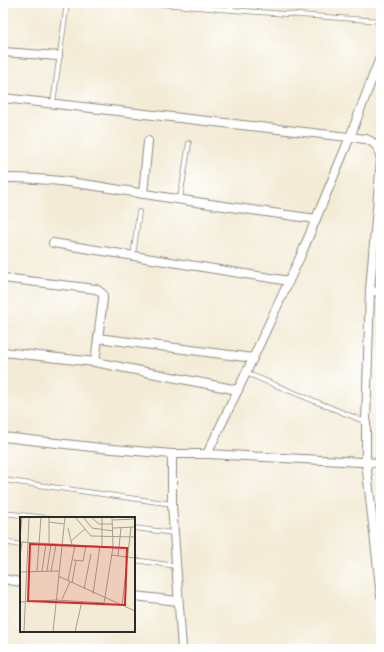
<svg xmlns="http://www.w3.org/2000/svg" width="384" height="652" font-family="'Gentium Book Plus',serif">
	<rect width="100%" height="100%" fill="#fff"/>
	<filter id="ink" filterUnits="userSpaceOnUse"><feTurbulence type="fractalNoise" baseFrequency=".025" numOctaves="2"/><feDisplacementMap in="SourceGraphic" scale="8" xChannelSelector="R" yChannelSelector="G"/><feConvolveMatrix kernelMatrix="1 2 1 2 8 2 1 2 1" color-interpolation-filters="sRGB"/></filter>
	<filter id="wash" filterUnits="userSpaceOnUse"><feTurbulence type="fractalNoise" baseFrequency=".012" numOctaves="4" result="noise"/><feDisplacementMap in="SourceGraphic" scale="16" xChannelSelector="R" yChannelSelector="G"/><feGaussianBlur stdDeviation="0.9" result="paint"/><feColorMatrix in="noise" values="0 0 0 0 0 0 0 0 0 0 0 0 0 0 0 0 0 1.4 0 .05"/><feComposite in="paint" operator="in"/></filter>
	<g filter="url(#wash)">
		<rect width="100%" height="100%" fill="#f3ebd5"/>
	</g>
	<g filter="url(#ink)">
		<g fill="none" stroke-linecap="round" stroke-linejoin="round">
			<g stroke="#8f8b80" stroke-width="5.5">
				<g id="service">
					<polyline points="150,3 232,10 381,21"/>
					<polyline points="231,3 232,10"/>
					<polyline points="53,103 67,3"/>
					<polyline points="180,199 189,143"/>
					<polyline points="133,256 139,212"/>
					<polyline points="246,373 366,422"/>
					<polyline points="3,480 172,504"/>
					<polyline points="3,513 48,518"/>
					<polyline points="134,528 174,533"/>
					<polyline points="3,542 21,545"/>
					<polyline points="134,560 176,566"/>
				</g>
			</g>
			<g stroke="#8f8b80" stroke-width="10">
				<g id="minor">
					<polyline points="3,52 58,56"/>
					<path d="M3,98L366,139C377,143 379,149 381,160L370,290L366,422V462L381,596"/>
					<path d="M3,178C53,177 101,187 151,195C205,204 261,211 316,219"/>
					<polyline points="143,194 148,141"/>
					<polyline points="53,243 289,281"/>
					<polyline points="3,278 96,289 103,294 103,299 95,362"/>
					<polyline points="370,290 381,293"/>
					<polyline points="98,338 253,358"/>
					<polyline points="3,352 95,362 238,390"/>
					<polyline points="3,437 101,448 172,454 207,454 381,463"/>
					<polyline points="172,454 172,504 182,649"/>
					<polyline points="207,454 246,373 301,255 350,137 381,55"/>
					<polyline points="3,579 21,582"/>
					<polyline points="134,596 178,601"/>
				</g>
			</g>
			<use href="#service" stroke="#fff" stroke-width="4"/>
			<use href="#minor" stroke="#fff" stroke-width="8"/>
		</g>
	</g>
	<g transform="translate(20 517)">
		<rect width="115" height="115" fill="#f3ebd5"/>
		<path fill="none" stroke="#a39e91" stroke-width="1" d="M29,0V27M55,0L71,19L115,20M63,0L72,11L93,14M71,0L79,7H93M82,0V29M0,1L12,0M93,3L115,2M29,5L44,7M48,11L52,28M93,11L115,10M0,20L2,1M51,24L65,12M0,25L92,30M91,38L115,41M98,39L101,11M0,40L2,25M53,43L63,44L66,29M17,54L21,0M22,54L26,27M27,54L31,27M31,54L36,28M0,55L39,54M38,59L115,94M48,64L55,28M52,66L56,44M64,72L71,37M73,77L80,29M42,82L50,65M0,85L36,83L84,86L93,30L92,0M102,89L111,10M4,115L9,1M33,115L45,0M55,115L62,84"/>
		<path fill="#d62828" fill-opacity="0.15" stroke="#d62828" stroke-width="2" d="M10,27L107,31L105,88L8,84Z"/>
		<rect width="115" height="115" fill="none" stroke="#2b2b2b" stroke-width="2"/>
	</g>
	<rect width="384" height="652" fill="none" stroke="#fff" stroke-width="16"/>
</svg>
